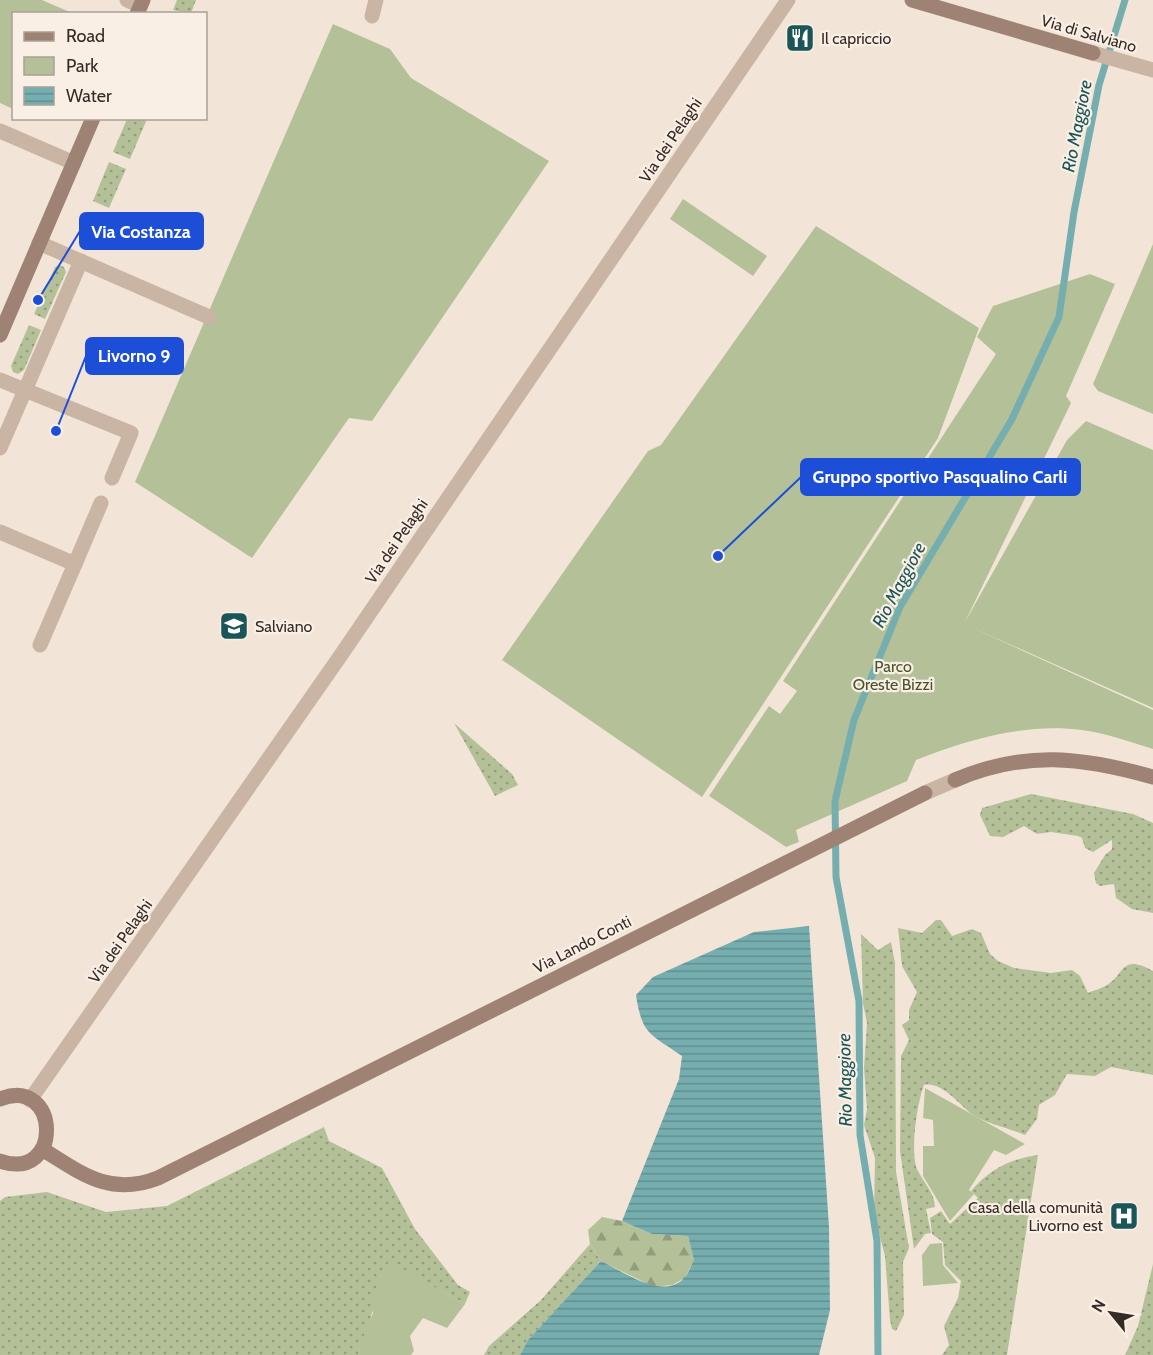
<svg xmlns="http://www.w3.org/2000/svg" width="1153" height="1355" font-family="Cabin,sans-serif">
	<defs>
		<pattern id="grass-dots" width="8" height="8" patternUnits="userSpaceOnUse" patternTransform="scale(1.5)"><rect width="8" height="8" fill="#b4c198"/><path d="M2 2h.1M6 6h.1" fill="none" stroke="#939d7c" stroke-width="1.8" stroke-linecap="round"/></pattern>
		<pattern id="forest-firs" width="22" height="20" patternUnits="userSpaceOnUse" patternTransform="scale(1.5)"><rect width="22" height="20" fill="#b4c198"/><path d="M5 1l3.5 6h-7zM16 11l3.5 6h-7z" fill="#939d7c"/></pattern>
		<pattern id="water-rules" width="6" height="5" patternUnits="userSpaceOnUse" patternTransform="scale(1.5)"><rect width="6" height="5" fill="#76aeb0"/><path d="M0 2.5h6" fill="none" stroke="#628e8f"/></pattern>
	</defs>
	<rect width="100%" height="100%" fill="#f2e5d8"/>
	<g fill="url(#grass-dots)">
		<polygon points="177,0 196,0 191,13 173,10"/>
		<polygon points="127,119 147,119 130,159 113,152"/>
		<polygon points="109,162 126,169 109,208 93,201"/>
		<polygon points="59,265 64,267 66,272 45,319 34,314 55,267"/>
		<polygon points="29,325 41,330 24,370 18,374 13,372 11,366"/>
		<polygon points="454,723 512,774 518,785 495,796"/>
		<polygon points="1031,794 1133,814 1153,823 1153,913 1132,909 1116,898 1114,884 1100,886 1096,883 1094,873 1105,855 1112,849 1112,840 1093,852 1085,848 1082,838 1078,836 1051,832 1037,834 1024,826 1003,837 990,836 980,815 982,808"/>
		<path d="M936,920H941L952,936L972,929L981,933L990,954L998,961L1014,968L1051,973L1072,970L1080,976L1088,993C1094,990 1101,989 1107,985C1125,974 1121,953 1153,971V1075L1111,1067L1095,1076L1067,1074L1055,1095L1039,1105L1037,1119L1025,1135C1009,1128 984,1123 972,1114C959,1105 942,1081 924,1085C917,1103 910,1151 917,1169C923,1182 935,1193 935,1207L926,1209L931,1233L925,1234L914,1249L900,1151L901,1056L909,1040L902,1025L909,1020V1010L917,992L902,966L898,928L922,933Z"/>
		<polygon points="861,934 878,950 891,942 895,963 896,1172 909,1248 903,1262 904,1315 896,1331 892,1329 890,1320 885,1256 874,1214 875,1158 864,1125 867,1109 864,1068 867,1023 863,1003"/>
		<polygon points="324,1127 329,1141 382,1168 415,1229 458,1285 470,1292 465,1304 389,1262 358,1355 0,1355 0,1201 5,1197 47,1192 106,1212 167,1206"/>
		<path d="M1038,1155L1007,1355H942L949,1345L944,1326L958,1298L961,1281L945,1265L943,1242L932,1234L930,1218L941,1211L950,1224L978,1198L971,1191C990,1169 1010,1159 1038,1155Z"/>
		<polygon points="590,1244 601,1261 528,1340 520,1355 484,1355 489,1346 541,1300"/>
		<polygon points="1153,1264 1153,1355 1125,1355 1138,1326"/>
	</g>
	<polygon fill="url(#forest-firs)" points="602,1217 622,1221 652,1234 688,1236 694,1260 685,1278 672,1285 654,1287 601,1261 590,1244 588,1230"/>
	<g fill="#b4c198">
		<polygon points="0,0 42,0 72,13 14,14 13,109 0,103"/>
		<polygon points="333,24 390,49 411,78 549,161 372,421 349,418 252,558 135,482"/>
		<polygon points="683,199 767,256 753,276 670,219"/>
		<polygon points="816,226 979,328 938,438 702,797 502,660 648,451 661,445"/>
		<polygon points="1153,244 1153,414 1098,391 1093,384"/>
		<path d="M1090,274L1115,284L1066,396L1071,403L965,622L1067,440L1086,421L1153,450V708L964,624L1153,710V749C1130,742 1106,733 1082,730C1025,723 968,739 916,760L907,781L796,830L799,842L786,847L709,796L769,706L780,714L797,691L783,681L996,354L977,337L993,306Z"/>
		<polygon points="925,1088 1025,1144 1006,1155 994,1150 969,1190 974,1194 950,1221 923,1176 923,1146 934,1146 933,1120 923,1118"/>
		<polygon points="942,1243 943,1265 958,1283 923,1286 922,1255 930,1244"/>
		<polygon points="389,1261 465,1304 447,1328 423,1318 410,1336 414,1351 411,1355 358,1355 368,1321 373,1314 371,1298"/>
	</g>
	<path fill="url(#water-rules)" d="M809,926L829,1227L830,1310L819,1355H520L528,1340L601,1261C623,1271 664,1302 685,1277C689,1273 691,1265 694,1260L688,1236L652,1234L622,1221L679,1079L682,1056C651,1034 642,1036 636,995L653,977L754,932Z"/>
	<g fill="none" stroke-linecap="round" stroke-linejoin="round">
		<polyline stroke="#76aeb0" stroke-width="7" points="878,1355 877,1241 860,1135 859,1001 836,877 835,801 854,720 900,607 1012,419 1059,317 1074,212 1099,85 1125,0"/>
		<g stroke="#cab5a4" stroke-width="15">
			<polyline points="127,0 140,6"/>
			<polyline points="372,16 376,0"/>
			<polyline points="1093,53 1153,70"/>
			<polyline points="0,131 74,163"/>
			<polyline points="39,243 209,317"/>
			<polyline points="0,380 131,433 112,478"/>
			<polyline points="0,448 81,261"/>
			<polyline points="0,532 75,564 40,645"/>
			<polyline points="75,564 101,503"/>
			<polyline points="925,793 955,780"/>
			<polyline points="30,1100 341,655 788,0"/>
		</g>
		<g stroke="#9e8375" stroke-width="15">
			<polyline points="912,0 1093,53"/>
			<polyline points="137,14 143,0"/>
			<polyline points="0,335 93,118"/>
			<path d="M955,780C1025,750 1082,757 1153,777"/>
			<path d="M0,1099C60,1075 64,1183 0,1161"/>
			<path d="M42,1149C81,1173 110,1197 158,1178L925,793"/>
		</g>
	</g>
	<defs>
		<g id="restaurant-square" transform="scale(1.5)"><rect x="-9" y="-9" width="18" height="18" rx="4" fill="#1a5558" stroke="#faefe4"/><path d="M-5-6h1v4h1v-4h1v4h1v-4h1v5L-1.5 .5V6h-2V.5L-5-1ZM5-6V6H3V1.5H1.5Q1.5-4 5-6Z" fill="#fff"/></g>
		<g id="school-square" transform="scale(1.5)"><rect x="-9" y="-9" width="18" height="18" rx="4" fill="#1a5558" stroke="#faefe4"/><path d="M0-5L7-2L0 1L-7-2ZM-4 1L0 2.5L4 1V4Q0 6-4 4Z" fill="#fff"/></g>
		<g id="hospital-square" transform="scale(1.5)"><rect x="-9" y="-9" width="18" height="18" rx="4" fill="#1a5558" stroke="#faefe4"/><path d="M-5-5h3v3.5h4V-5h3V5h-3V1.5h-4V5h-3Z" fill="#fff"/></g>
	</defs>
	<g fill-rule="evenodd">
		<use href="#restaurant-square" x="800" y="38"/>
		<use href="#school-square" x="234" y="626"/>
		<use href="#hospital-square" x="1124" y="1216"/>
	</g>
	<g text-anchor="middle" stroke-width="4.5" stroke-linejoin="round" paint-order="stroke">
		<g font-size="16" fill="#352a26" stroke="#faefe4">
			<text transform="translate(1089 33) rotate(16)" y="6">Via di Salviano</text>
			<text transform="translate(670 140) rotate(-56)" y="6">Via dei Pelaghi</text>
			<text transform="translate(396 541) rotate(-56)" y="6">Via dei Pelaghi</text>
			<text transform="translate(120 941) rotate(-55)" y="6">Via dei Pelaghi</text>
			<text transform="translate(582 944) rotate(-27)" y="6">Via Lando Conti</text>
		</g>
		<g font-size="16" fill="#352a26" stroke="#faefe4" text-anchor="start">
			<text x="821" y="44">Il capriccio</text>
			<text x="255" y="632">Salviano</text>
			<text x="1103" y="1213" text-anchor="end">Casa della comunità<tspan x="1103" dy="18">Livorno est</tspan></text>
		</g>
		<g font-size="16" fill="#455429" stroke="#faefe4">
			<text x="893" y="672">Parco<tspan x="893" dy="18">Oreste Bizzi</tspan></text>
		</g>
		<g font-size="18" font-style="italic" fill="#1a5558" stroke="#faefe4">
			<text transform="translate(1077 126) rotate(-79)" y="6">Rio Maggiore</text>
			<text transform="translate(899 585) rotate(-62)" y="6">Rio Maggiore</text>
			<text transform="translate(845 1080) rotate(-91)" y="6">Rio Maggiore</text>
		</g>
	</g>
	<path fill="none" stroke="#1d4ed8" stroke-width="2" d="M38 300L80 231M56 431L86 356M718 556L801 477"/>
	<g fill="#1d4ed8" stroke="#faefe4" stroke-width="2">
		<circle cx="38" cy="300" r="6"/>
		<circle cx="56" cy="431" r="6"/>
		<circle cx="718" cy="556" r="6"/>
	</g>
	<g fill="#1d4ed8" stroke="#1d4ed8" stroke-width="2">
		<rect x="80" y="213" width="123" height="36" rx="6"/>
		<rect x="86" y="338" width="97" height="36" rx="6"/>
		<rect x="801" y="459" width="279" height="36" rx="6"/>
	</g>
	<g font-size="18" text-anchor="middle" font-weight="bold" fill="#fff">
		<text x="141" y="238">Via Costanza</text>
		<text x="134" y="362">Livorno 9</text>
		<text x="940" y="483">Gruppo sportivo Pasqualino Carli</text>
	</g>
	<rect x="12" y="12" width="195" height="108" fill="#faefe4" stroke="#aba098" stroke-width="1.5"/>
	<rect x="24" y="32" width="30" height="9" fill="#9e8375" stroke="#aba098" stroke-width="1.5"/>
	<text x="66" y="42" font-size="18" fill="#352a26">Road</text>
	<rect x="24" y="57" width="30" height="18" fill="#b4c198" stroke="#aba098" stroke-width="1.5"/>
	<text x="66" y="72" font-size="18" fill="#352a26">Park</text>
	<rect x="24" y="87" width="30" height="18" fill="url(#water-rules)" stroke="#aba098" stroke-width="1.5"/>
	<text x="66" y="102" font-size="18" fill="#352a26">Water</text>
	<g transform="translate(1111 1313) rotate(300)" stroke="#faefe4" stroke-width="4.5" paint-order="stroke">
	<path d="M0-4.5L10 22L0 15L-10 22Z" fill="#352a26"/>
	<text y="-9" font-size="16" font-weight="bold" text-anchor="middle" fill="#352a26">N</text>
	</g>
</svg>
